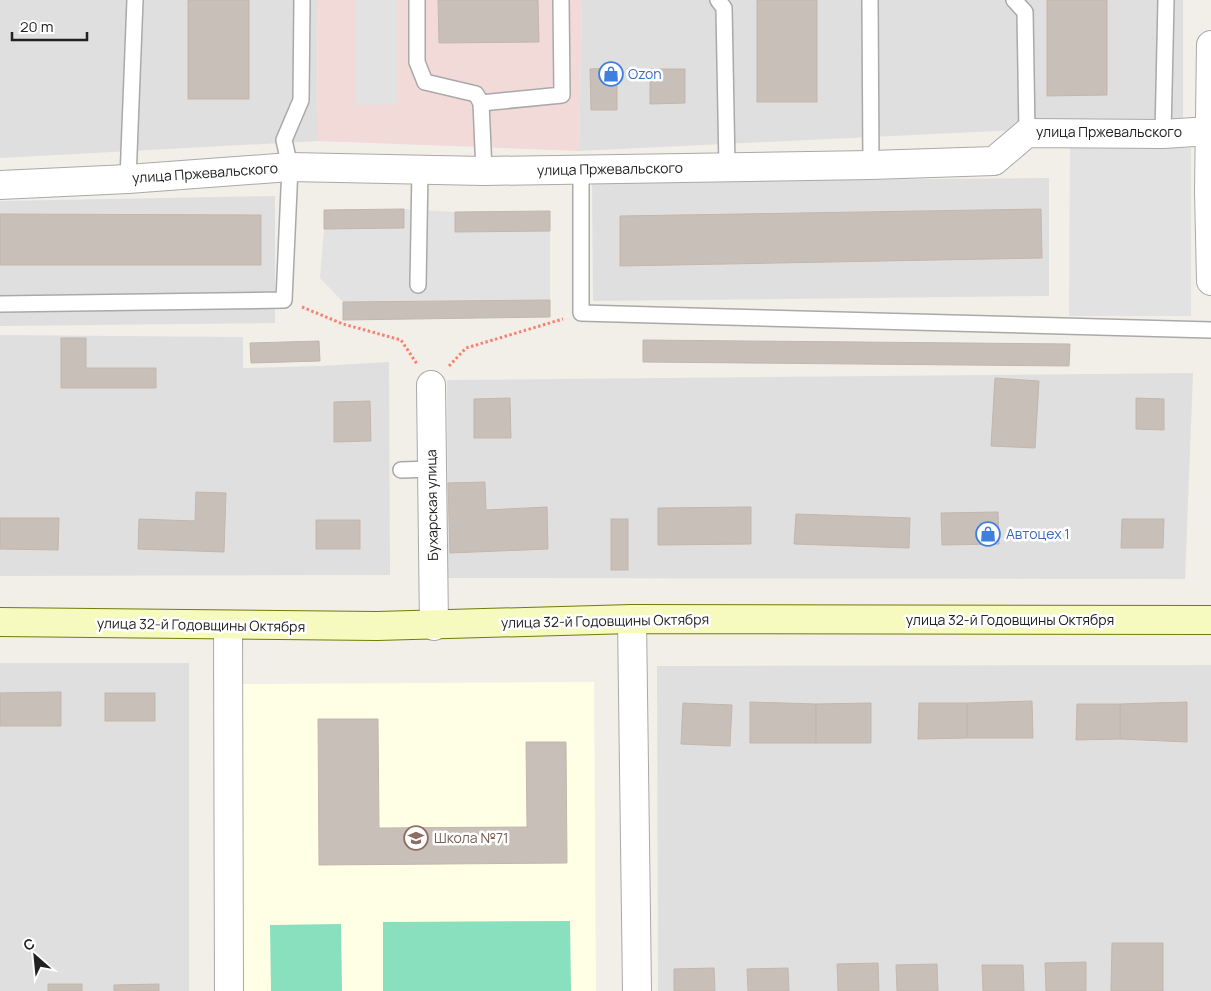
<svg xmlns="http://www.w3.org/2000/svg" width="1211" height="991" font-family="Manrope,sans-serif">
	<rect width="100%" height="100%" fill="#f2efe9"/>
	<g fill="#e0dfdf">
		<polygon points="0,0 317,0 318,141 0,158"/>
		<polygon points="582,0 1183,0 1183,122 579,151"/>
		<polygon points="1049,178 1049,296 593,301 592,182"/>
		<polygon points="275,196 275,323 0,326 0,201"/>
		<polygon points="0,335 243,337 243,368 319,366 389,362 390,575 0,576"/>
		<polygon points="1193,373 1185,579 448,578 447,380"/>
		<rect x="0" y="663" width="189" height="328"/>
		<polygon points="1211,665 1211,991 658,991 657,666"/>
	</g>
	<polygon fill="#f2dad9" points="317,0 582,0 579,151 318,141"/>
	<polygon fill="#ffffe5" points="594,682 596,991 239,991 237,684"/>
	<g fill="#88e0be">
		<polygon points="570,921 571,991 383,991 383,922"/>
		<polygon points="341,924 342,991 271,991 270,925"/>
	</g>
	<g fill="#e2e2e2">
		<polygon points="356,0 398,0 398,104 356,105"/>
		<polygon points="1070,148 1191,148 1191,316 1069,316"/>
		<polygon points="404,209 455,212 455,232 550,231 550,300 343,302 320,278 324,229 404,228"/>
	</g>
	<g fill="#c7bfb8" stroke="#c4b6ab">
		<rect x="188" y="0" width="61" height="99"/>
		<polygon points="438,0 538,0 539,42 439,43"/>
		<rect x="757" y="0" width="60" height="102"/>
		<polygon points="1047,0 1107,0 1107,95 1047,96"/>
		<polygon points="617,68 617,110 591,110 590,69"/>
		<polygon points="650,69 685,69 685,103 650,104"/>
		<polygon points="404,209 404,228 324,229 324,210"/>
		<polygon points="1041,209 1042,258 620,266 620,216"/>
		<polygon points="550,211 550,231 455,232 455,212"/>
		<polygon points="0,214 261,215 261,265 0,265"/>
		<polygon points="550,300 550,317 343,320 343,302"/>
		<polygon points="61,338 86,338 86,368 156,368 156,388 61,388"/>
		<polygon points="643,340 1070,344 1069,366 643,362"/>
		<polygon points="319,341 320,361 251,363 250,343"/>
		<polygon points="995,378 1039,381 1035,448 991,446"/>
		<polygon points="510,398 511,438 474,438 474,399"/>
		<polygon points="1136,398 1164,399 1164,430 1136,429"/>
		<polygon points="370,401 371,441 334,442 334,402"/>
		<polygon points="485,482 486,510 547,507 548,549 450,553 448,483"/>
		<polygon points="196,492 226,493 224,552 138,549 139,519 195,521"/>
		<polygon points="751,507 751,544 658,545 658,508"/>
		<polygon points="998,512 999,544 942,545 941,513"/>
		<polygon points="796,514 910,518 909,548 794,544"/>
		<polygon points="0,518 59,518 58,550 0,549"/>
		<rect x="611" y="519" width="17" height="51"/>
		<polygon points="1122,519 1164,519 1163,548 1121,548"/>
		<rect x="316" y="520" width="44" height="29"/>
		<polygon points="61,692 61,726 0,726 0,693"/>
		<rect x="105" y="693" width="50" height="28"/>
		<polygon points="1032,701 1033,738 967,738 967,703"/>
		<polygon points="750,702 816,704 816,743 750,743"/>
		<polygon points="1187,702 1187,742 1120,739 1120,704"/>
		<polygon points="683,703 732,705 730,746 681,744"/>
		<polygon points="871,703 871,743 816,743 816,704"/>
		<polygon points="919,703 967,703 967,738 918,739"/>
		<polygon points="1077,704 1120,704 1120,739 1076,740"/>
		<polygon points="318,719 378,719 379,828 527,827 526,742 566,742 567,863 319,865"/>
		<polygon points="1112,943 1163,943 1163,991 1111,991"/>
		<polygon points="1086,962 1086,991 1046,991 1045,963"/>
		<polygon points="878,963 879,991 838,991 837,964"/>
		<polygon points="937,964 938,991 897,991 896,965"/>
		<polygon points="982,965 1023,965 1024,991 983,991"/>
		<polygon points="714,968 715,991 674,991 674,969"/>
		<polygon points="788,968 789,991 748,991 747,969"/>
		<rect x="48" y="984" width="34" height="7"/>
		<polygon points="159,984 159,991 114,991 114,985"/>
	</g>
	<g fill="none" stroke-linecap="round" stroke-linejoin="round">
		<g stroke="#a9a9a9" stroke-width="18">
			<g id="service">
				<polyline points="417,0 417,62 425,82 476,94 481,103 484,171"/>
				<polyline points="718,0 724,8 727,167"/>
				<polyline points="870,0 871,165"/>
				<polyline points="1014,0 1025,12 1027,133"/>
				<polyline points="481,103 562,95 561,0"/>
				<polyline points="1163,134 1166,0"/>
				<polyline points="581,169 581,313 1211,330"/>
				<polyline points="128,179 135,0"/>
				<polyline points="418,285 420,170"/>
				<polyline points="0,304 284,300 290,167 284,140 301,100 302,0"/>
				<polyline points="401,470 432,469"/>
			</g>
		</g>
		<g stroke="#a9a9a9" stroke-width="30">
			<g id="minor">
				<polyline points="1211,45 1209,191 1211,281"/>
				<polyline points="0,185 128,179 290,167 484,171 871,165 994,161 1027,133 1163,134 1210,131"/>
				<polyline points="431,385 434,626"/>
				<polyline points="632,619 637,991"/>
				<polyline points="228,625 229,991"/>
			</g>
		</g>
		<g stroke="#707d05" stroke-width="30">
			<polyline id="secondary" points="0,622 377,626 632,619 1211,620"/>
		</g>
		<g stroke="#fa8072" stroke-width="3" stroke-dasharray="2.5 2.5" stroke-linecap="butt">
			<polyline points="302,307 343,324 401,340 417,364"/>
			<polyline points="449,366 466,348 563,319"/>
		</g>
		<use href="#service" stroke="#fff" stroke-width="15"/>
		<use href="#minor" stroke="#fff" stroke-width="28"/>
		<use href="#secondary" stroke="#f7fabf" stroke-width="28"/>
	</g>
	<defs>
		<g id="shop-ring" transform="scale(1.25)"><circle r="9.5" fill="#fff" stroke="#3f7fe0" stroke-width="1.5"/><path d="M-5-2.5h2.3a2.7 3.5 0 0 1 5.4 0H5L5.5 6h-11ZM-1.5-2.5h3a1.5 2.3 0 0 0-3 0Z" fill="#3f7fe0"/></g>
		<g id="school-ring" transform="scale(1.25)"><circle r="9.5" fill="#fff" stroke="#8d6e63" stroke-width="1.5"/><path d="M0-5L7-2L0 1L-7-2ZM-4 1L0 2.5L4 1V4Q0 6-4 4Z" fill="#8d6e63"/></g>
	</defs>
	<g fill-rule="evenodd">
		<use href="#shop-ring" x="611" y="74"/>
		<use href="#shop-ring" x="988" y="534"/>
		<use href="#school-ring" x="416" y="838"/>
	</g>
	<g text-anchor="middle" stroke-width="5" stroke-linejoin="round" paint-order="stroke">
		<g font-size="14" fill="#366cbe" stroke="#fff" text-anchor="start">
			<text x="628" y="79">Ozon</text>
			<text x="1006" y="539">Автоцех 1</text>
		</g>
		<g font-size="14" fill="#222" stroke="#fff">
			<text x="1109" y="137">улица Пржевальского</text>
			<text transform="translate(610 169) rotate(-1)" y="5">улица Пржевальского</text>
			<text transform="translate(205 173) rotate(-4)" y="5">улица Пржевальского</text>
			<text transform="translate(432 505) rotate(-91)" y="5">Бухарская улица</text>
			<text x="1010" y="625">улица 32-й Годовщины Октября</text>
			<text transform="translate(605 621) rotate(-1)" y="5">улица 32-й Годовщины Октября</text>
			<text transform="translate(201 625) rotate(1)" y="5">улица 32-й Годовщины Октября</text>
		</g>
		<g font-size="14" fill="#785e54" stroke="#fff" text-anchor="start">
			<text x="434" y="843">Школа №71</text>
		</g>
	</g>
	<g transform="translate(35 956) rotate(333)" stroke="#ffffff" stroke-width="4" paint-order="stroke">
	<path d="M0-4L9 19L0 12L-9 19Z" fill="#222222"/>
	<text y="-8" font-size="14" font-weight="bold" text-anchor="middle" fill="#222222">С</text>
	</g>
	<path d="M12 32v8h75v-8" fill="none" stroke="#222222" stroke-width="2.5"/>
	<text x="20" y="32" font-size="15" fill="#222222" stroke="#ffffff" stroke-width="4" paint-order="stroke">20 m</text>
</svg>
